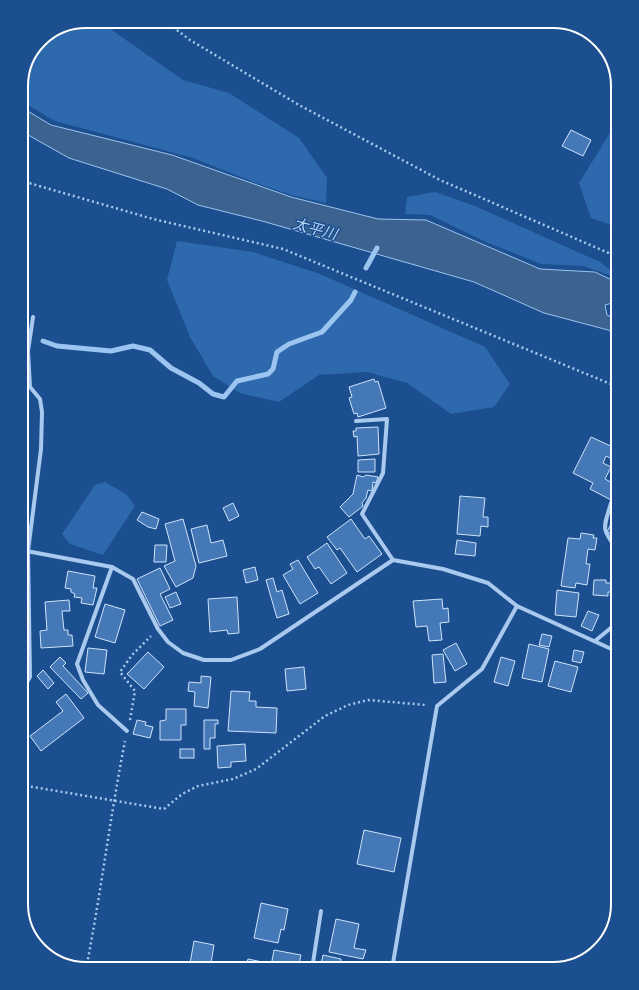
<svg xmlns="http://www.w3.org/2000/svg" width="639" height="990" font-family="'Fira Sans','Noto Sans JP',sans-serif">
	<rect width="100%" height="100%" fill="#1b4f8f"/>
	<g fill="#2e69ad">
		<polygon points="86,21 99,21 183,80 229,93 299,138 327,178 326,203 291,195 256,183 193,158 55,121 21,101 21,82 40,40"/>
		<polygon points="618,120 618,227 591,218 579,183"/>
		<polygon points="435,192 475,206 600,262 618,276 618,278 583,266 541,264 486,242 430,215 405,214 407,197"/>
		<polygon points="177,241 253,252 320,274 485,347 510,384 494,407 451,414 407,383 367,372 319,375 279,402 240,393 213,376 190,337 167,280"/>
		<polygon points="105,482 126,494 135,506 103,555 70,544 62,534 95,485"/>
	</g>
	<polygon fill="#3c6290" stroke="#9cc4f0" points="21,107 51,125 172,155 291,197 378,219 426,220 540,269 595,272 618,283 618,306 612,303 605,305 607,315 612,317 618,315 618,335 608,330 544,313 474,282 262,221 198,205 167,189 69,158 21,131"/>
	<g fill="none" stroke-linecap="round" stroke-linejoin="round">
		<g stroke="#9cc4f0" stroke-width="5">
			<polyline points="366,268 377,248"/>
			<polyline points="43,341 57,346 111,351 133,346 150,350 171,368 199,383 213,394 224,397 237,381 268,374 273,369 277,352 289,344 322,332 351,300 355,292"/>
		</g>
	</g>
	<g fill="#4478b7" stroke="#cfe3fa">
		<polygon points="571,130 591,140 583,156 562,146"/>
		<polygon points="374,379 375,382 378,381 386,408 358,417 357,413 354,414 349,398 352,397 349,387"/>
		<polygon points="378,427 379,454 358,456 357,436 354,437 353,431 356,431 356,428"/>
		<polygon points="591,437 615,448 610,458 606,456 603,463 611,467 605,479 618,486 611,500 590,489 593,483 573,473"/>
		<polygon points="375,459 375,472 358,472 358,460"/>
		<polygon points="357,475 363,477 366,475 378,477 376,483 373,482 372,491 368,490 366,498 362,503 363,506 349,517 340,507 353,494"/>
		<polygon points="460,496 485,498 483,517 488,517 488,527 481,526 480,536 457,534"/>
		<polygon points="233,503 239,516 229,521 223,508"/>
		<polygon points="618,509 618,537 607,532"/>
		<polygon points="142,512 159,519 156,529 148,527 137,520"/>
		<polygon points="183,519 196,566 193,578 176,587 164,566 175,561 165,524"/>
		<polygon points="351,519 365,539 369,536 382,554 357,572 340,548 337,550 327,537"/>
		<polygon points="207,525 211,543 223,540 227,556 199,563 191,529"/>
		<polygon points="581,533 594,535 593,538 597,538 595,550 588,549 586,564 590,564 587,585 576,583 575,588 561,586 568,538 580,539"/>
		<polygon points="457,540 476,543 475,556 455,554"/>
		<polygon points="327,543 347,573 331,584 319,567 315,569 307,557"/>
		<polygon points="155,545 167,545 166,562 154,562"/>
		<polygon points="298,560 318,593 300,604 283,575 293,569 290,564"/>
		<polygon points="255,567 258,580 246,583 243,570"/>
		<polygon points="160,568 170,589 160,594 173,620 160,626 137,579"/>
		<polygon points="68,571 95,576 93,588 97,588 93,605 81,603 82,598 74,597 75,594 71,592 71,589 65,588"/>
		<polygon points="273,578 277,592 282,590 289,614 277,618 266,580"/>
		<polygon points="594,580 606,580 606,583 613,583 612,592 608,592 608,596 593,595"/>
		<polygon points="21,587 27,588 26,601 21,600"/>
		<polygon points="557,590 579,593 576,617 555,615"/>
		<polygon points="176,592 181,604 170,608 165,597"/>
		<polygon points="237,597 239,633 228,634 227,630 210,632 208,599"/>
		<polygon points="442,599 443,609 448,608 449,622 440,623 442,640 429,641 427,626 416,627 413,601"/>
		<polygon points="69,600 70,611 62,611 64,630 68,630 68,635 72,635 73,646 41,648 40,631 47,630 45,602"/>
		<polygon points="105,604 125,610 115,643 95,637"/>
		<polygon points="588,611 599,615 592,631 581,626"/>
		<polygon points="542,634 552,636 549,647 539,645"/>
		<rect x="21" y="637" width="4" height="16"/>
		<polygon points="456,643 467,664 455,671 443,650"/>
		<polygon points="529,644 549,649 542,682 522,678"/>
		<polygon points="88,648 107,650 104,674 85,672"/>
		<polygon points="574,650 584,652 581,663 572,661"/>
		<polygon points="148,652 164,667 144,689 127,674"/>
		<polygon points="443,654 446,682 434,683 432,655"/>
		<polygon points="60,657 66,663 63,666 88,693 81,699 50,667"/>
		<polygon points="501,657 515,661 508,686 494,682"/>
		<polygon points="555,661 578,667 571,692 548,686"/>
		<polygon points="304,667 306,689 287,691 285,669"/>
		<polygon points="43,670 54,683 48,689 37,676"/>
		<polygon points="201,676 211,677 208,708 194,706 195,692 188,691 189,682 201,683"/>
		<polygon points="231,691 250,692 249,701 256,701 256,707 277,708 276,733 228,731"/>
		<polygon points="66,694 84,718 41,751 30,736 63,711 56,702"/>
		<polygon points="166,709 186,709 186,725 181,725 181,740 160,740 160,721 166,720"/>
		<polygon points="137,720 146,722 145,725 153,727 150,738 133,734"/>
		<polygon points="204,720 218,720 218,724 215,724 215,738 210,738 210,749 204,749"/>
		<polygon points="618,723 618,752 611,750"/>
		<polygon points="245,744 246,761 231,762 231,767 218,768 217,746"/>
		<rect x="180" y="749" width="14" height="9"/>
		<polygon points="364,830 401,838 394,872 357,864"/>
		<polygon points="261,903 288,909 284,930 281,929 278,943 254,938"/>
		<polygon points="336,919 359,924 354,948 366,950 363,959 329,952"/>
		<polygon points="194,941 214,945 210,969 189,969"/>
		<polygon points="274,950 301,955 298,969 271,966"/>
		<polygon points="323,955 341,959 340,966 353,969 320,969"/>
		<polygon points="248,959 267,963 265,969 245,969"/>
	</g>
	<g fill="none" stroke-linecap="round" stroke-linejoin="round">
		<g stroke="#a9c9ee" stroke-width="2.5" stroke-dasharray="2 3" stroke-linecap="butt">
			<polyline points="165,21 190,40 299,105 440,180 618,257"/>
			<polyline points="21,178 29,183 153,219 283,249 618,387"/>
			<polyline points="130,720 135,691 120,672 132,655 151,636"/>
			<polyline points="21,785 164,809 182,794 198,786 233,779 256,769 325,716 348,705 368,700 426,705"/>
			<path d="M86,969C101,893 110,817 125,741"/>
		</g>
		<g stroke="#a9c9ee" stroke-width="4">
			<polyline points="356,421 387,419 383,473 362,514 393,560"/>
			<path d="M611,503C603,530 601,528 618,551"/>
			<polyline points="21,550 112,567 133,579 158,629 168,642 183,653 204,660 231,660 260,649 393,560 443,569 488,583 517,606 618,652"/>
			<polyline points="112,567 77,664 83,680 98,705 127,731"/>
			<polyline points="595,641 618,622"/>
			<polyline points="21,692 30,677 28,551 41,449 42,412 40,399 30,387 28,351 33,317"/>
			<polyline points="312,969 321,911"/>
			<polyline points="392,969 437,706 482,669 517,606"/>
		</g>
	</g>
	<g text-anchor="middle" stroke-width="3" stroke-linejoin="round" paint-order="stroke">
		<g font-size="15" font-style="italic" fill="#b5d3f5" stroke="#1b4f8f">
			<text transform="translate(315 229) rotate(15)" y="5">太平川</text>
		</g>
	</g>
	<path d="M0 0H639V990H0ZM86 28H553A58 58 0 0 1 611 86V904A58 58 0 0 1 553 962H86A58 58 0 0 1 28 904V86A58 58 0 0 1 86 28Z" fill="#1b4f8f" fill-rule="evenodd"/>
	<path fill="none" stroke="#fff" stroke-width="2" d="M86 28H553A58 58 0 0 1 611 86V904A58 58 0 0 1 553 962H86A58 58 0 0 1 28 904V86A58 58 0 0 1 86 28Z"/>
</svg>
